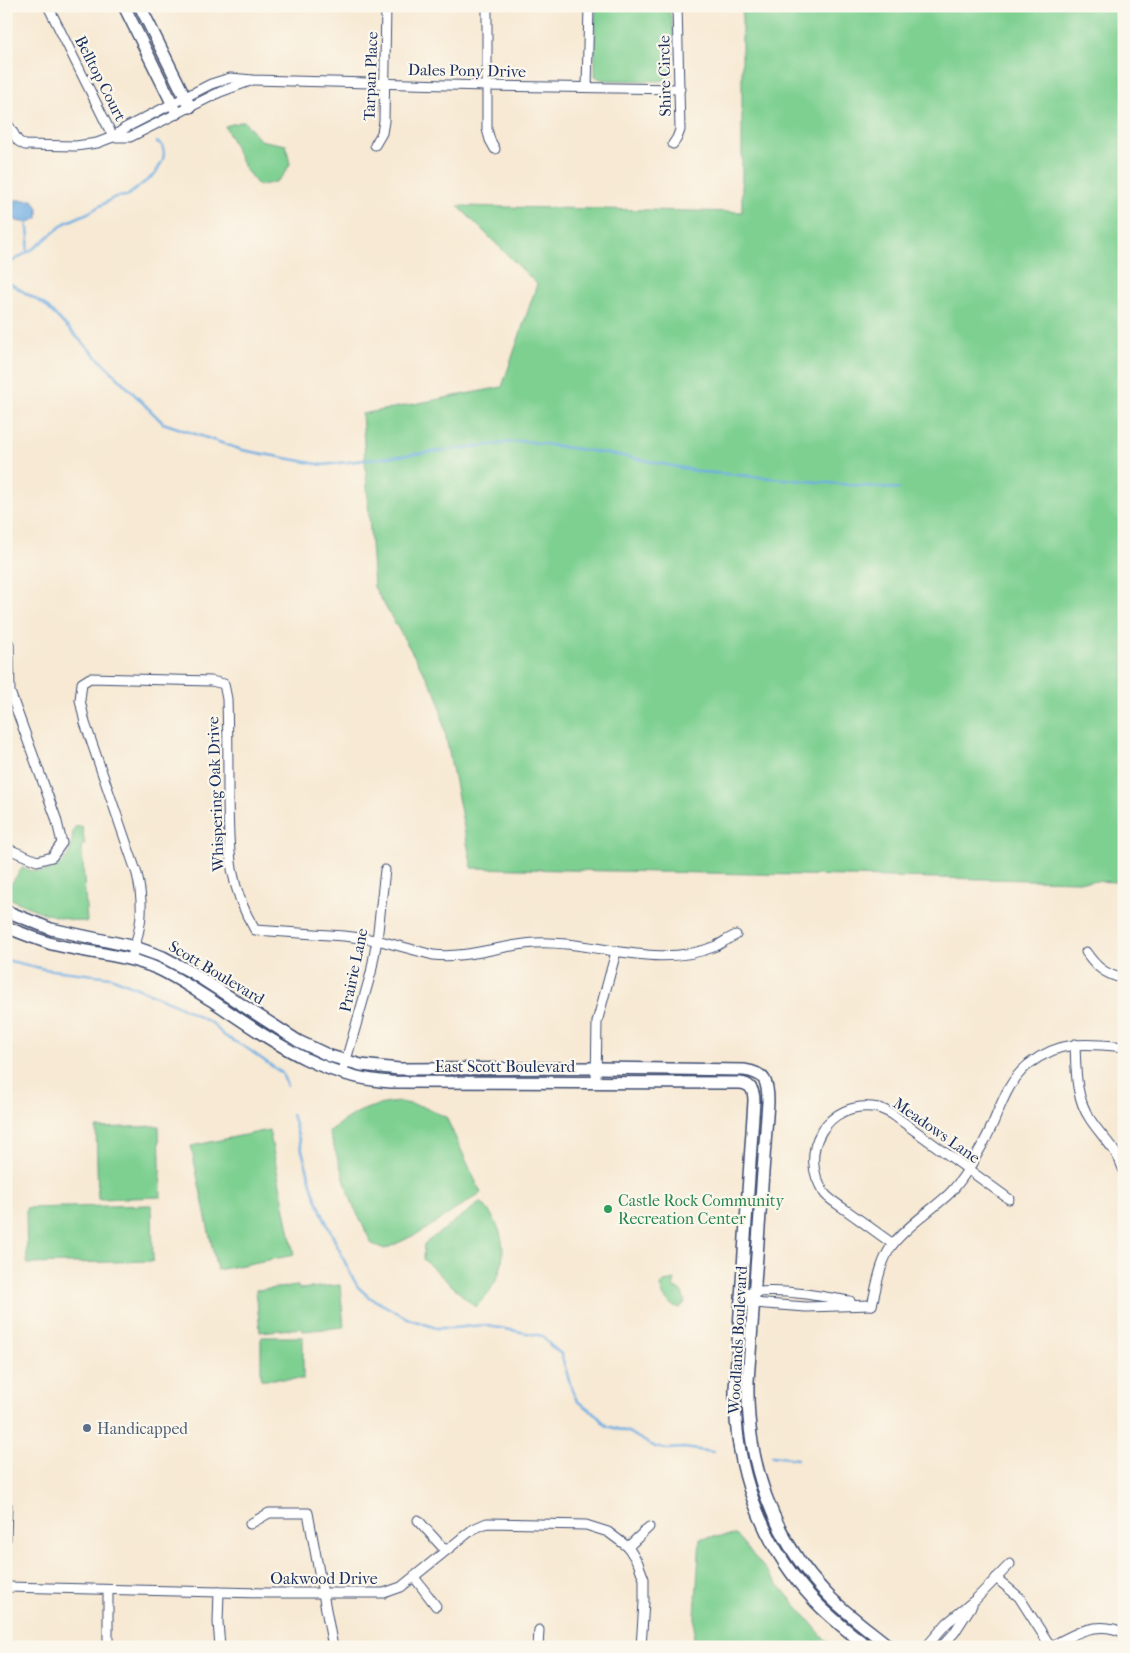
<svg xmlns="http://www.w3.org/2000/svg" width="1130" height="1653" font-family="'IM FELL French Canon',serif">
	<rect width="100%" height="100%" fill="#fbf7ec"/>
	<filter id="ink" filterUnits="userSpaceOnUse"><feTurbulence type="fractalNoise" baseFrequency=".02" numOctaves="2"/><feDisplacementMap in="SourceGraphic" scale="10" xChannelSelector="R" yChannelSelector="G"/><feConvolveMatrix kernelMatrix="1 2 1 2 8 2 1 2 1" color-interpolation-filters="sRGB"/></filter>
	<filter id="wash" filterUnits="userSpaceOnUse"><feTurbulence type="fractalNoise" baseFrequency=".0096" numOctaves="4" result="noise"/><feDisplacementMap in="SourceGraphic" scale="20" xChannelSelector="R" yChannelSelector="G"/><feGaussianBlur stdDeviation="1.12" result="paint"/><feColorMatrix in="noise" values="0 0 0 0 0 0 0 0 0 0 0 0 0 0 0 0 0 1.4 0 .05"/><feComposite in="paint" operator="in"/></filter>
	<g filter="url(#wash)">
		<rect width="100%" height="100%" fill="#f7e9d3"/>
		<g fill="#7ed091" stroke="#4c8078">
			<path d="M600,6H666C676,18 673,51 673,67C673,76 669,79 661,81L603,80L595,76V19L596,11Z"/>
			<polygon points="742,6 1124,6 1124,882 472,868 438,697 374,587 362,414 502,387 537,284 458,206 742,212"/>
			<path d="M244,121L260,140L286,145L290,164C281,180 277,184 258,185L245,169L225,126Z"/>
			<path d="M82,826L85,845H81L82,851L87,922C58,919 31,910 6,896V891L23,867C42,878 67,868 71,846C73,839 71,834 75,827Z"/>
			<path d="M400,1102L421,1106L446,1117L481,1193L423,1231L385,1249L372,1244L353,1205L329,1132C351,1113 371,1104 400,1102Z"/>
			<polygon points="159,1126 161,1197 98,1199 96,1128"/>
			<polygon points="269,1130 294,1255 217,1270 191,1146"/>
			<path d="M481,1202C513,1235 509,1277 475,1307L423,1259L424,1244Z"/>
			<polygon points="152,1205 153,1261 27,1264 26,1208"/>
			<path d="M675,1280L673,1287L682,1292L685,1303L679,1308C667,1304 663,1298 660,1286L664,1282Z"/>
			<polygon points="340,1285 344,1327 303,1331 302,1328 260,1332 256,1290 298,1286 299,1289"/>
			<rect x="261" y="1337" width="42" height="42"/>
			<polygon points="736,1535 830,1645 831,1647 693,1647 700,1538"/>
		</g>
		<path fill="#70aee3" stroke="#466ea0" d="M14,200H33L38,208V218C31,222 23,224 15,220L12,212Z"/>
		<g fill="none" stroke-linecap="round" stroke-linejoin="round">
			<g stroke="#70aee3" stroke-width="2.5">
				<polyline points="27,219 29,237 27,250"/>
				<polyline points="6,265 36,247 65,223 88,213 115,197 127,196 155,174 163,160 164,153 162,145 157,142"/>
				<polyline points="6,281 45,305 163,423 242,450 323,465 524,441 623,456 702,472 899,489"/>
				<polyline points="6,960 44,969 111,977 173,1003 213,1024 223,1035 248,1049 276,1069 282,1073 287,1086"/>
				<polyline points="292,1114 313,1190 322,1213 351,1275 358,1287 369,1297 409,1319 437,1328 453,1328 483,1325 543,1336 550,1345 561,1354 572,1390 577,1401 592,1411 607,1426 628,1432 655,1447 666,1449 684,1448 713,1452"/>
				<polyline points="772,1456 797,1459"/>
			</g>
		</g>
	</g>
	<g filter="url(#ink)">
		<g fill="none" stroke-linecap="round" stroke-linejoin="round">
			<g stroke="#3c4b70" stroke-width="11">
				<g id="minor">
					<polyline points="48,6 113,137"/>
					<polyline points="487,6 487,129 490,140 495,149"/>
					<polyline points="587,87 589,6"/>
					<polyline points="6,121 18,141 25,145 76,146 97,143 113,137 130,137 220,92 250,81"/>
					<polyline points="113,137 125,128 211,84 230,78 253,80 487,86 680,89"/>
					<polyline points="673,144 677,138 680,130 677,6"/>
					<polyline points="375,145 382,133 384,121 386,6"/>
					<polyline points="6,644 9,644 10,692 56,818 62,843 52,857 37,861 6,848"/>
					<path d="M1086,952C1097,968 1105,974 1124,979"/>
					<path d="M131,960C141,927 145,909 137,874L85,723L80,700L82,683L90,678L211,681L224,684L227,699C228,731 228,763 228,796C229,848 227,883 255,930L344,936L377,940L433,955C467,959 501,945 535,943C595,940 656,971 716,946C722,943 729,938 736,935"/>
					<path d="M1075,1044C1076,1069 1075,1097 1090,1119C1103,1139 1116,1147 1124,1171"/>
					<polyline points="342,1074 371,973 377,940 385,870"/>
					<polyline points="596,1082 597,1022 616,952"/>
					<path d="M893,1244C876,1232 860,1220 843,1208C837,1204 829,1199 825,1194C795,1152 828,1098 878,1108C883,1109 888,1112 892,1114L1009,1199"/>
					<path d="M741,1295C772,1286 818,1296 850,1301"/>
					<polyline points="749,1300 754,1303 806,1307 872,1305"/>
					<path d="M872,1305C877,1285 880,1261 893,1244C909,1224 932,1210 950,1193C964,1178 974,1160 984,1142C999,1115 1004,1084 1029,1064C1061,1040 1086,1043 1124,1047"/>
					<polyline points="418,1520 445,1550"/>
					<polyline points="250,1524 269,1513 308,1513 333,1647"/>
					<polyline points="6,1539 7,1505"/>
					<polyline points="628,1547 649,1527"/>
					<polyline points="414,1577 436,1606"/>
					<polyline points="996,1578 1019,1597 1051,1647"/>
					<polyline points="6,1587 267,1593 384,1593 401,1587 473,1529 487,1523 586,1525 608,1532 628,1547 638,1563 644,1579 644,1602 641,1647"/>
					<polyline points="219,1592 218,1622 220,1647"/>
					<polyline points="108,1647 108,1590"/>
					<polyline points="538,1647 539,1630"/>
					<polyline points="926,1647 947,1623 976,1599 1010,1564"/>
					<polyline points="941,1647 954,1633 972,1605"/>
					<path d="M1050,1647C1073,1634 1098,1619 1124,1633"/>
				</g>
			</g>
			<g stroke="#3c4b70" stroke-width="14">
				<g id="tertiary">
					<polyline points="124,6 177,113"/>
					<polyline points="140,6 190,107"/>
					<path d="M6,911L51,929L135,947L163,957L191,972L298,1041L330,1056L361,1065L399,1069L596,1068L744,1070C766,1073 768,1082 768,1102L748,1381C746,1460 771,1536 826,1593C845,1613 868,1629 890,1647"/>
					<path d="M6,927C21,933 36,939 52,944C86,953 123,954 156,968C175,976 193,989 211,1000C270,1039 318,1077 391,1082L740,1083C751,1084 754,1090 754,1101L735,1389C734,1467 760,1542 813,1599C829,1617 849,1632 868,1647"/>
				</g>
			</g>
			<use href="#minor" stroke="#fff" stroke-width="9"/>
			<use href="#tertiary" stroke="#fff" stroke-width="11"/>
		</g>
	</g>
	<circle fill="#2e9e5b" stroke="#fbf7ec" stroke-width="2" cx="608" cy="1209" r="5"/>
	<circle fill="#5c6f8a" stroke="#fbf7ec" stroke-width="2" cx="87" cy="1428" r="5"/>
	<g text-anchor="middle" stroke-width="4.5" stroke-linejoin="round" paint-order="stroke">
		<g font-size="16" fill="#1b2f5e" stroke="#fbf7ec">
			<text transform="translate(467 70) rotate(1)" y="6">Dales Pony Drive</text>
			<text transform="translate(370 76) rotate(-88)" y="6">Tarpan Place</text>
			<text transform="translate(664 76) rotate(-91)" y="6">Shire Circle</text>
			<text transform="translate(101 78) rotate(63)" y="6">Belltop Court</text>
			<text transform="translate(215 794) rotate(-92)" y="6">Whispering Oak Drive</text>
			<text transform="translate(353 970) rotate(-78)" y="6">Prairie Lane</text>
			<text transform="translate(217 972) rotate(31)" y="6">Scott Boulevard</text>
			<text x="505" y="1072">East Scott Boulevard</text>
			<text transform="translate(937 1130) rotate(35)" y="6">Meadows Lane</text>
			<text transform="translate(737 1340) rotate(-87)" y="6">Woodlands Boulevard</text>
			<text x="324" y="1584">Oakwood Drive</text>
		</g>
		<g font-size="16" fill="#27864d" stroke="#fbf7ec" text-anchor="start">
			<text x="618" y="1206">Castle Rock Community<tspan x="618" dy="18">Recreation Center</tspan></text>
		</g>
		<g font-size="16" fill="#4e5e75" stroke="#fbf7ec" text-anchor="start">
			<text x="97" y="1434">Handicapped</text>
		</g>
	</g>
	<rect width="1130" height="1653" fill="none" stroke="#fbf7ec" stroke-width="25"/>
</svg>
